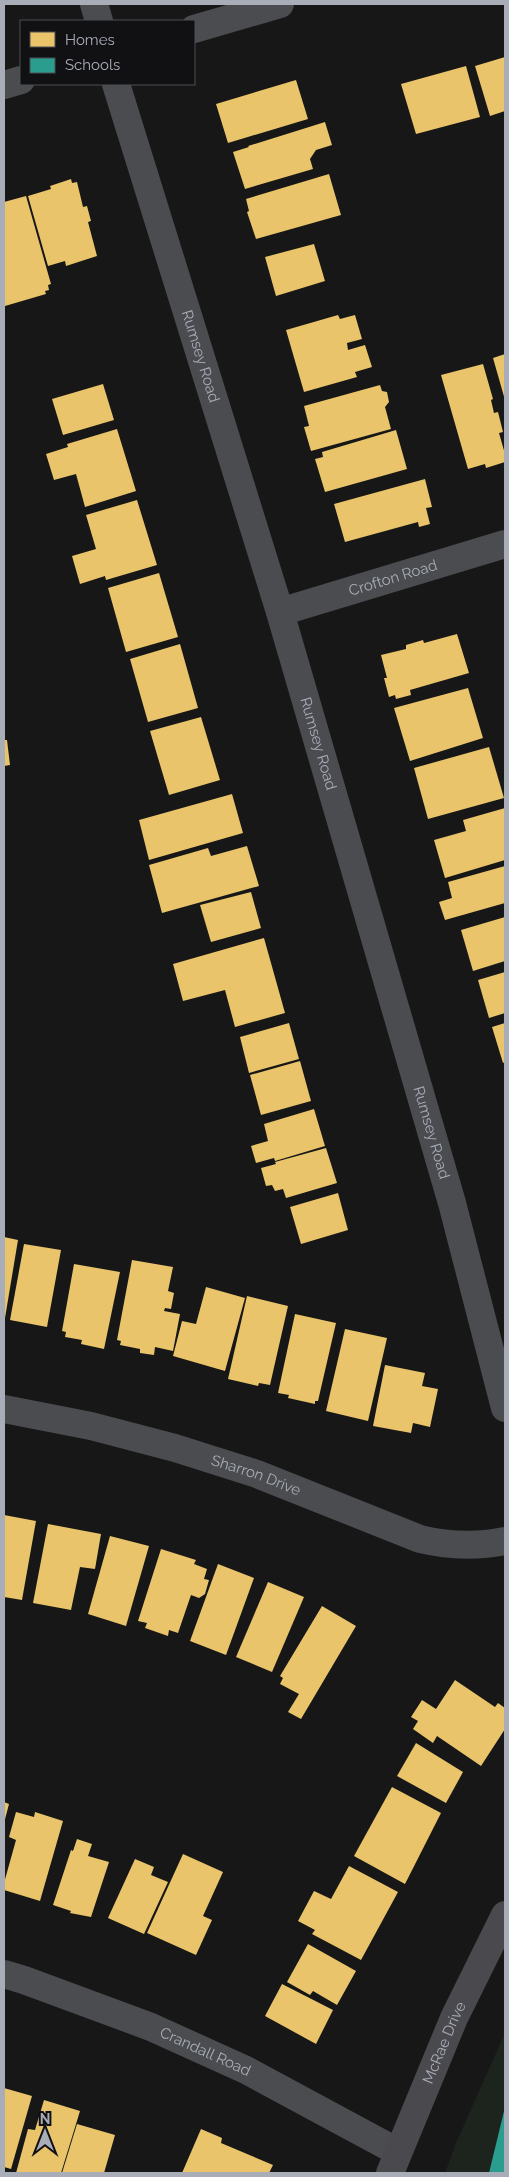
<svg xmlns="http://www.w3.org/2000/svg" width="509" height="2177" font-family="Raleway,sans-serif">
	<rect width="100%" height="100%" fill="#171717"/>
	<polygon fill="#1d241e" points="505,2033 505,2173 445,2173 456,2143"/>
	<g fill="#e9c46a">
		<polygon points="505,57 505,111 490,116 475,66"/>
		<polygon points="466,66 480,117 416,134 401,84"/>
		<polygon points="296,80 308,119 228,143 216,104"/>
		<polygon points="325,122 332,145 316,150 310,159 313,169 245,189 233,152 249,147 248,146"/>
		<polygon points="329,174 341,215 256,239 247,212 249,211 246,199"/>
		<polygon points="71,179 72,183 77,182 83,207 87,206 91,221 88,222 97,256 66,266 65,261 48,266 28,196 51,189 50,186"/>
		<polygon points="26,196 51,284 48,285 49,290 45,291 46,294 5,306 4,202"/>
		<polygon points="314,244 325,281 276,296 265,257"/>
		<polygon points="338,315 340,319 355,315 362,339 347,343 348,350 365,345 372,367 355,372 357,377 304,392 286,330"/>
		<polygon points="505,354 505,400 493,358"/>
		<polygon points="483,364 493,399 491,400 494,413 498,412 503,432 499,433 505,454 505,462 486,468 485,464 468,469 441,375"/>
		<polygon points="103,384 114,420 63,435 52,399"/>
		<polygon points="380,385 382,391 387,392 389,402 385,407 391,429 311,451 304,427 309,426 304,406"/>
		<polygon points="117,429 136,491 85,507 76,474 54,480 46,454 68,447 67,444"/>
		<polygon points="396,430 407,469 325,492 315,459 323,457 322,452"/>
		<polygon points="425,479 432,507 426,508 430,524 419,527 418,522 345,542 334,504"/>
		<polygon points="137,500 157,565 106,580 105,576 80,584 72,556 96,549 86,515"/>
		<polygon points="159,573 178,637 126,652 108,588"/>
		<polygon points="457,634 469,673 410,690 411,695 396,699 395,695 389,697 384,678 387,678 381,655 406,649 406,645 423,640 424,643"/>
		<polygon points="180,644 198,708 148,722 130,659"/>
		<polygon points="468,688 483,738 410,761 394,708"/>
		<polygon points="201,717 220,780 169,795 150,731"/>
		<polygon points="4,740 7,740 10,765 4,766"/>
		<polygon points="489,747 504,798 428,819 414,768"/>
		<polygon points="232,794 243,833 149,860 139,820"/>
		<polygon points="505,808 505,860 445,878 434,840 466,831 463,820"/>
		<polygon points="247,846 259,886 162,913 149,865 208,848 211,856"/>
		<polygon points="505,866 505,903 445,920 439,902 452,898 448,882"/>
		<polygon points="251,892 261,928 211,942 200,905"/>
		<polygon points="505,917 505,961 473,971 461,930"/>
		<polygon points="264,938 285,1013 235,1027 225,990 183,1001 173,964"/>
		<polygon points="505,972 505,1013 489,1018 478,980"/>
		<polygon points="289,1023 299,1059 249,1073 240,1037"/>
		<polygon points="505,1023 505,1062 503,1063 492,1027"/>
		<polygon points="300,1061 311,1101 261,1115 250,1075"/>
		<polygon points="314,1109 325,1146 275,1161 274,1158 256,1163 251,1146 268,1141 264,1124"/>
		<polygon points="326,1148 337,1183 286,1198 283,1189 275,1191 272,1185 266,1186 261,1168 276,1164 275,1162"/>
		<polygon points="338,1193 348,1230 301,1244 290,1207"/>
		<polygon points="4,1237 18,1240 5,1318 4,1318"/>
		<polygon points="24,1244 61,1250 47,1327 10,1320"/>
		<polygon points="132,1260 173,1267 168,1291 174,1293 171,1309 165,1308 164,1311 180,1314 173,1351 155,1347 154,1355 140,1353 140,1349 120,1345 121,1341 117,1340"/>
		<polygon points="74,1264 120,1272 104,1349 81,1344 82,1340 65,1337 66,1332 62,1331"/>
		<polygon points="206,1287 245,1298 225,1371 173,1356 182,1321 196,1324"/>
		<polygon points="247,1296 288,1306 270,1385 259,1383 258,1386 228,1379"/>
		<polygon points="295,1314 336,1323 318,1401 315,1401 315,1404 288,1398 289,1395 278,1393"/>
		<polygon points="345,1329 387,1338 368,1421 326,1411"/>
		<polygon points="385,1365 425,1373 422,1386 438,1389 430,1427 413,1423 411,1433 373,1426"/>
		<polygon points="4,1515 36,1521 22,1600 4,1597"/>
		<polygon points="48,1524 101,1534 95,1569 80,1567 71,1610 33,1603"/>
		<polygon points="110,1536 149,1546 126,1626 88,1614"/>
		<polygon points="161,1549 196,1560 194,1564 207,1569 204,1579 209,1580 205,1594 199,1598 191,1595 178,1633 169,1630 168,1636 145,1628 147,1623 138,1621"/>
		<polygon points="218,1564 254,1578 226,1655 190,1641"/>
		<polygon points="268,1582 304,1597 272,1672 236,1657"/>
		<polygon points="322,1606 356,1626 301,1719 288,1712 299,1694 280,1684 283,1678 280,1676"/>
		<polygon points="455,1680 495,1707 498,1703 505,1708 505,1729 481,1766 437,1736 433,1743 413,1729 418,1721 411,1717 422,1700 436,1709"/>
		<polygon points="416,1743 463,1772 446,1803 397,1776"/>
		<polygon points="392,1787 441,1813 405,1884 354,1856"/>
		<polygon points="4,1802 9,1804 4,1823"/>
		<polygon points="16,1812 34,1817 35,1812 63,1821 40,1901 4,1890 4,1883 16,1840 9,1837"/>
		<polygon points="77,1839 92,1844 88,1856 109,1862 91,1917 70,1913 71,1911 53,1905 71,1850 73,1851"/>
		<polygon points="183,1854 223,1872 203,1916 212,1920 196,1955 147,1933"/>
		<polygon points="135,1859 154,1867 151,1875 168,1882 144,1934 108,1918"/>
		<polygon points="349,1866 398,1892 361,1960 312,1934 315,1930 298,1921 314,1891 331,1899"/>
		<polygon points="308,1944 356,1971 337,2005 313,1991 310,1995 287,1982"/>
		<polygon points="282,1984 333,2010 316,2044 265,2016"/>
		<polygon points="4,2088 32,2096 11,2169 4,2167"/>
		<polygon points="44,2100 80,2111 61,2173 16,2173 28,2129 35,2130"/>
		<polygon points="77,2124 115,2135 104,2173 62,2173"/>
		<polygon points="201,2129 222,2138 221,2143 273,2165 269,2173 182,2173"/>
	</g>
	<polygon fill="#2a9d8f" points="505,2107 505,2173 489,2173"/>
	<g fill="none" stroke-linecap="round" stroke-linejoin="round">
		<g stroke="#4b4c50" stroke-width="28">
			<polyline points="94,4 99,21"/>
			<polyline points="194,29 280,4"/>
			<path id="s1" d="M116,84L280,612L452,1203L505,1408"/>
			<polyline points="4,85 21,80"/>
			<path id="s2" d="M280,612L505,544"/>
			<path id="s3" d="M4,1409L91,1426L175,1448L257,1474L420,1539C449,1546 476,1547 505,1541"/>
			<path id="s4" d="M4,1974L24,1980L151,2027L246,2070L398,2152"/>
		</g>
		<path stroke="#4a4a4e" stroke-width="28" id="s5" d="M390,2173L454,2018L505,1915"/>
	</g>
	<g text-anchor="middle" stroke-width="5" stroke-linejoin="round" paint-order="stroke">
		<g font-size="15" fill="#a8adb8" stroke="#111113">
			<text dy="5" stroke="none"><textPath href="#s1" startOffset="285">Rumsey Road</textPath></text>
			<text dy="5" stroke="none"><textPath href="#s2" startOffset="118">Crofton Road</textPath></text>
			<text dy="5" stroke="none"><textPath href="#s1" startOffset="690">Rumsey Road</textPath></text>
			<text dy="5" stroke="none"><textPath href="#s1" startOffset="1095">Rumsey Road</textPath></text>
			<text dy="5" stroke="none"><textPath href="#s3" startOffset="261">Sharron Drive</textPath></text>
			<text dy="5" stroke="none"><textPath href="#s5" startOffset="141">McRae Drive</textPath></text>
			<text dy="5" stroke="none"><textPath href="#s4" startOffset="216">Crandall Road</textPath></text>
		</g>
	</g>
	<rect width="509" height="2177" fill="none" stroke="#a8adb8" stroke-width="10"/>
	<rect x="20" y="20" width="175" height="65" fill="#111113" stroke="#4d4f55"/>
	<rect x="30" y="32" width="25" height="15" fill="#e9c46a" stroke="#4d4f55"/>
	<text x="65" y="45" font-size="15" fill="#a8adb8">Homes</text>
	<rect x="30" y="58" width="25" height="15" fill="#2a9d8f" stroke="#4d4f55"/>
	<text x="65" y="70" font-size="15" fill="#a8adb8">Schools</text>
	<g transform="translate(45 2132)" stroke="#111113" stroke-width="4" paint-order="stroke">
	<path d="M0-4L9 19L0 12L-9 19Z" fill="#a8adb8"/>
	<text y="-8" font-size="14" font-weight="bold" text-anchor="middle" fill="#a8adb8">N</text>
	</g>
</svg>
